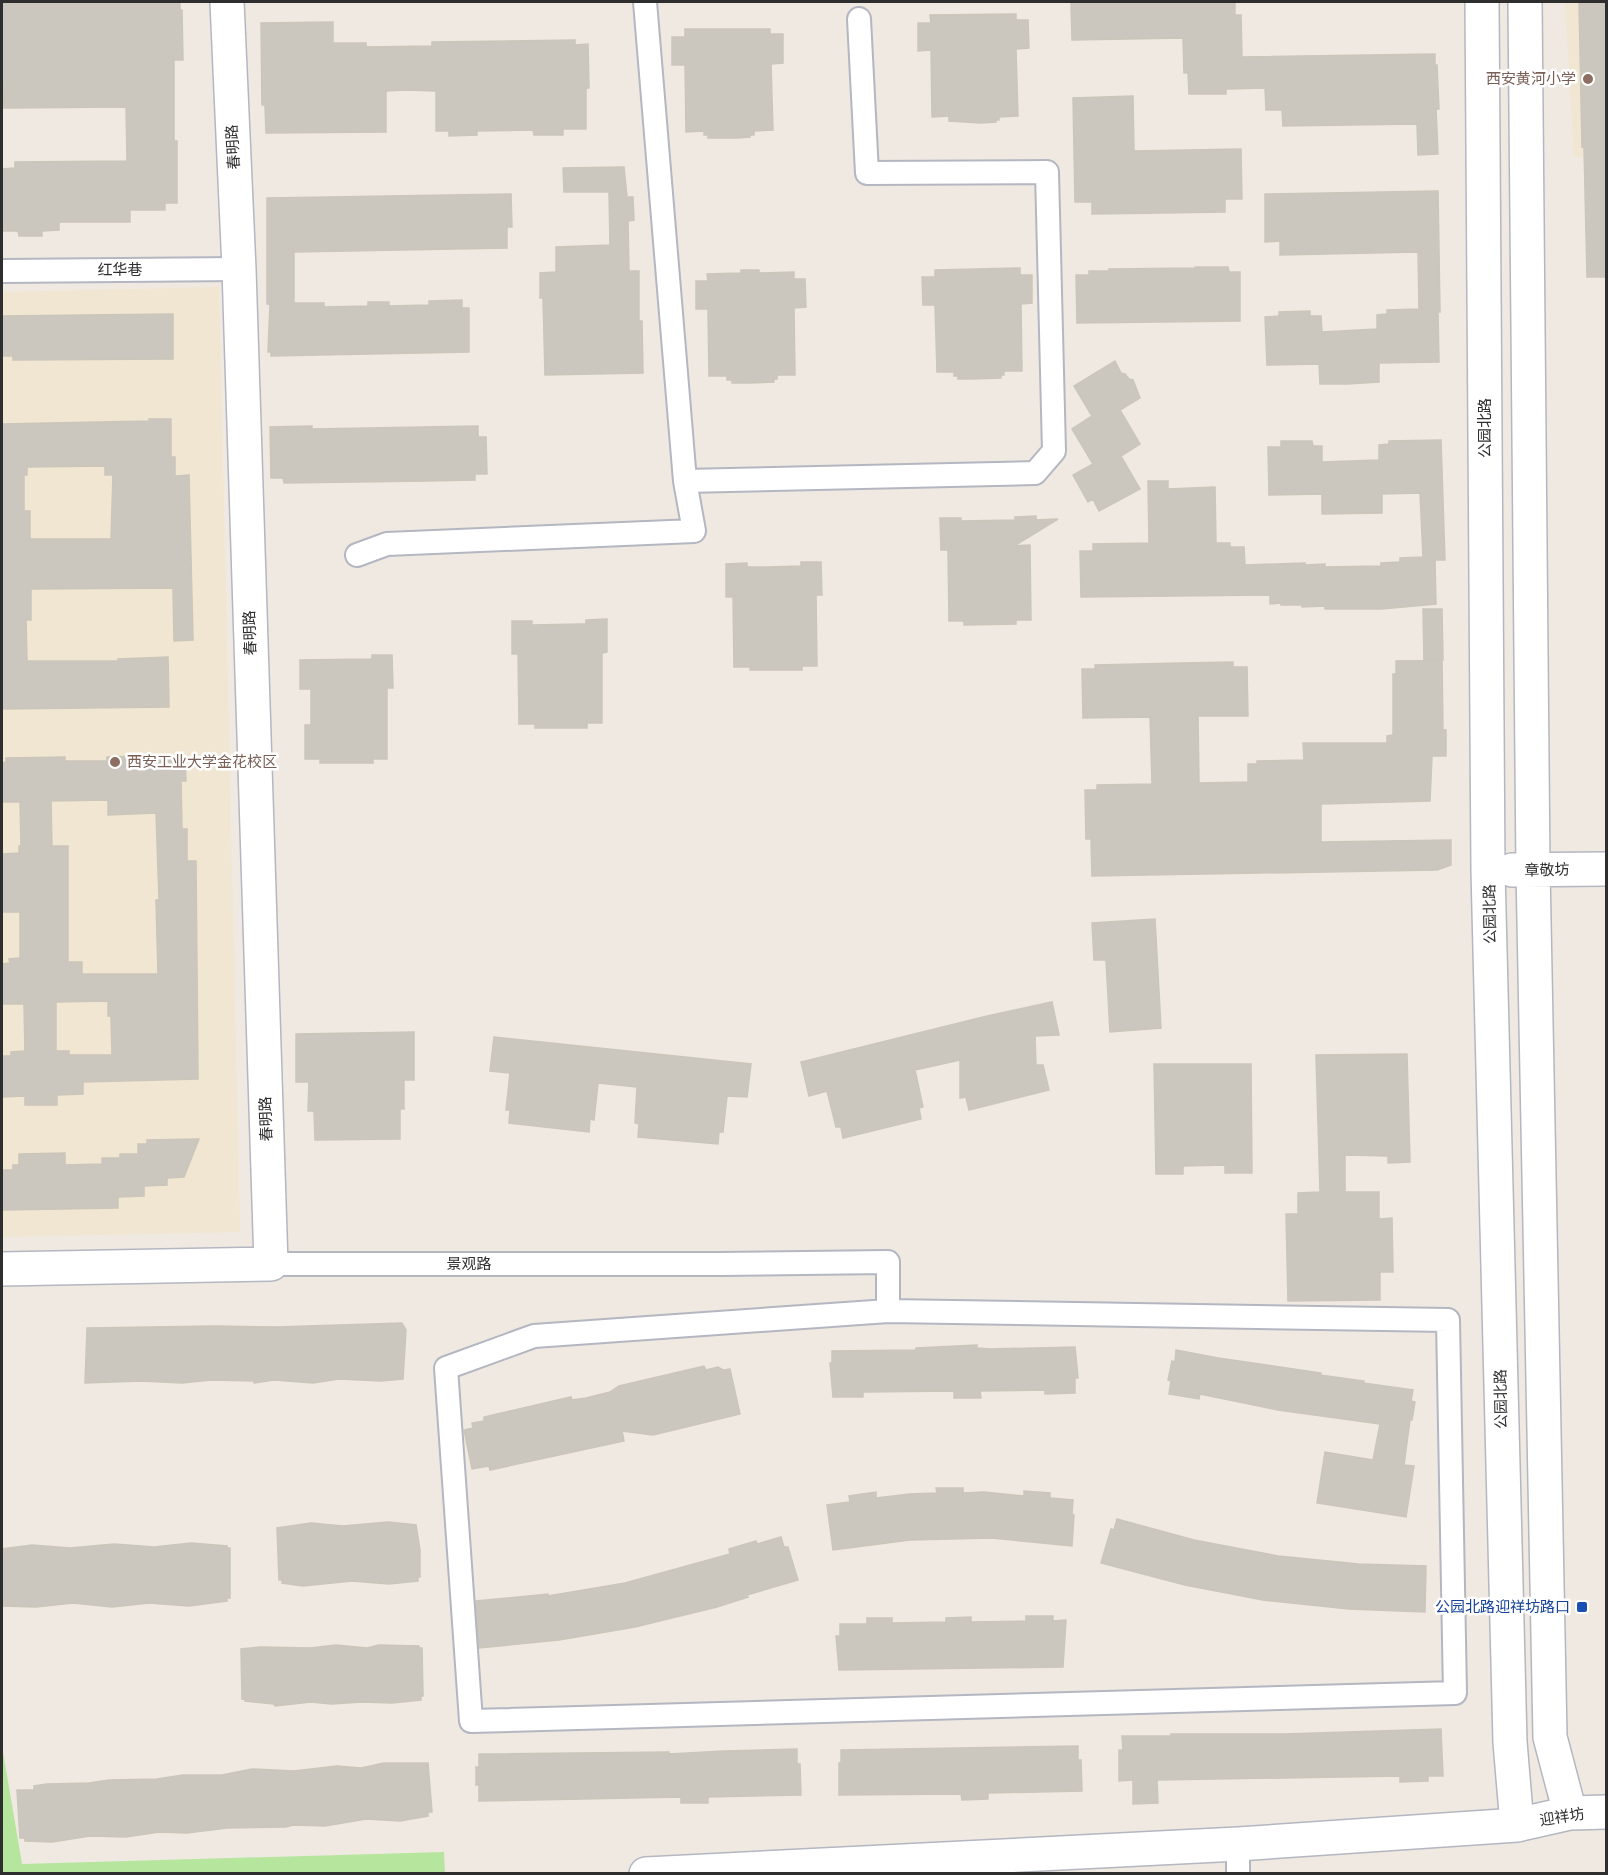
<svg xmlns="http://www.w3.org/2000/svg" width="1608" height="1875" font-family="'Fira Sans Condensed','Noto Sans SC',sans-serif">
  <rect width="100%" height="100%" fill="#efe9e1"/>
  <!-- education -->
  <path fill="#f0e6d1" d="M 1565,2 L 1606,2 L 1606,157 L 1574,157 Z
    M 219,287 L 240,1232 L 2,1237 L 2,292 Z"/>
  <!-- green -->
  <path fill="#b6e59e" d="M 2,1746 L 22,1864 L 444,1852 L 445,1873 L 2,1873 Z"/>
  <!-- building -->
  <path fill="#cbc7bf" stroke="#cbc5ba" stroke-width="1.5" fill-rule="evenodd" d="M 2,2 L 180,2 L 180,10 L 182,10 L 183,60 L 174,60 L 174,141 L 177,141 L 177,203 L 165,203 L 165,210 L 130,210 L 130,222 L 59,222 L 59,230 L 42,231 L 42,236 L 19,236 L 18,231 L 2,231 L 2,169 L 15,168 L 15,162 L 127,161 L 126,107 L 4,108 L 3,79 L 2,79 Z
    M 1071,2 L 1235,2 L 1235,15 L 1241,15 L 1242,57 L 1435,54 L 1435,65 L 1437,65 L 1439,109 L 1436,109 L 1438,154 L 1418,155 L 1417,124 L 1283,126 L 1282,110 L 1266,110 L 1265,88 L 1226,89 L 1226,94 L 1189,94 L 1188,73 L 1184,73 L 1183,38 L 1072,40 Z
    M 1579,2 L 1606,2 L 1606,277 L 1587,277 L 1584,147 L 1582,147 Z
    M 1016,14 L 1016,20 L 1028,20 L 1029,48 L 1016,49 L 1018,116 L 999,117 L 999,120 L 996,120 L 996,122 L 981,123 L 949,121 L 949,116 L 932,117 L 931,50 L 918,51 L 918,23 L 931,23 L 930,15 Z
    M 333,22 L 333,43 L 366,43 L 366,47 L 432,46 L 432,42 L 575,40 L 575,45 L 588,44 L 589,88 L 586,88 L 586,129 L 563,129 L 563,135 L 534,135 L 533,130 L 477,131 L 477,135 L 449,136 L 449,131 L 436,131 L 436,91 L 405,90 L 386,91 L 386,132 L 266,133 L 265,105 L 262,105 L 261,23 Z
    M 685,29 L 770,29 L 770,34 L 783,34 L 783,63 L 771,64 L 773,130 L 754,131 L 754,135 L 750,135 L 750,137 L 737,138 L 708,138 L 708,135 L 704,135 L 704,131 L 686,132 L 685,65 L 672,65 L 672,37 L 685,37 Z
    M 1133,96 L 1134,151 L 1241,149 L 1242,199 L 1225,199 L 1225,212 L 1162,213 L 1092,214 L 1092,202 L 1075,202 L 1073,98 Z
    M 624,167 L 627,197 L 633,197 L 634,220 L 628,221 L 629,271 L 639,271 L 639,321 L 642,321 L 643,373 L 545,375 L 543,298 L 540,298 L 540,273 L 556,272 L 556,247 L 610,245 L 609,192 L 564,192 L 563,168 Z
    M 1438,191 L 1440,312 L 1438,312 L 1439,362 L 1379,363 L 1379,382 L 1347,384 L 1320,384 L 1319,364 L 1267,365 L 1265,317 L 1279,316 L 1279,312 L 1310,311 L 1310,316 L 1321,316 L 1322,332 L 1377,329 L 1377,315 L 1387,314 L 1387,310 L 1419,309 L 1418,252 L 1280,255 L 1280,241 L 1265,242 L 1265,194 Z
    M 511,194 L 512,227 L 507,227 L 507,248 L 294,252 L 294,303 L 324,303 L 324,307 L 368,306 L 368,302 L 389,302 L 389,306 L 429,305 L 429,301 L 462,300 L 462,308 L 469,308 L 469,352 L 271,356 L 271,352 L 268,352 L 270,304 L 267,304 L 267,198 Z
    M 1195,267 L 1228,267 L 1229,272 L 1240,272 L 1240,321 L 1077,323 L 1076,275 L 1089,275 L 1089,271 L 1109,271 L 1109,269 L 1195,268 Z
    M 1020,268 L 1020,275 L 1032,275 L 1032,303 L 1021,304 L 1022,371 L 1004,371 L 1004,375 L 1001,375 L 1001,378 L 971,379 L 958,379 L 958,376 L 954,376 L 954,372 L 937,372 L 935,305 L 923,305 L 922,277 L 935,277 L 935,270 Z
    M 741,270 L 759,270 L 759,273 L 794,272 L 794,279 L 805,279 L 806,307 L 794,308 L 795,375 L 777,375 L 777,379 L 774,379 L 774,382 L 748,383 L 732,383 L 732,380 L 727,380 L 727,376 L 709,376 L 708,309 L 696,309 L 696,281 L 708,281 L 707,274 L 741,273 Z
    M 173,314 L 173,359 L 13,360 L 13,356 L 2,356 L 2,316 Z
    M 1115,361 L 1121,373 L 1125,374 L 1129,379 L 1133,380 L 1140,398 L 1120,410 L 1140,444 L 1121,456 L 1140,489 L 1099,511 L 1093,499 L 1088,502 L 1073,475 L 1093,464 L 1072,429 L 1092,416 L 1074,386 Z
    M 149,419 L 171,419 L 171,457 L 175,457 L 175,476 L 189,475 L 193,640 L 174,641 L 173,588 L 31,589 L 31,620 L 26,620 L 27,661 L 118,661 L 118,659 L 168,657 L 169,707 L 2,709 L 2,424 L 149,421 ZM 105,466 L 105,475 L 113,475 L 111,539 L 30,539 L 30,511 L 24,511 L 24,475 L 27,475 L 27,467 Z
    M 312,426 L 312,429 L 478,426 L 478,437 L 486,437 L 487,474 L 475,474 L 475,480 L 426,481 L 284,483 L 283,478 L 271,478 L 270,427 Z
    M 1441,440 L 1445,560 L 1435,560 L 1436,604 L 1381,609 L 1325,609 L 1325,606 L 1302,607 L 1302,605 L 1281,605 L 1281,603 L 1270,604 L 1270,595 L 1081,597 L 1080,551 L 1093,551 L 1093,544 L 1149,543 L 1148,481 L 1168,481 L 1168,489 L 1215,487 L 1216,543 L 1230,543 L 1230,547 L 1244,547 L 1245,565 L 1305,563 L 1305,565 L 1325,564 L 1325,567 L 1381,566 L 1381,563 L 1400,562 L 1400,558 L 1423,557 L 1420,493 L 1382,494 L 1382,513 L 1322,514 L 1322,494 L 1269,495 L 1268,447 L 1281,447 L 1281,441 L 1312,441 L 1313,446 L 1322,446 L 1322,462 L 1379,460 L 1379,445 L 1389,444 L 1389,441 Z
    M 1036,516 L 1036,520 L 1058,519 L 1014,546 L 1030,545 L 1031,620 L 1016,620 L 1016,624 L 964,625 L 964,621 L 949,621 L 948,550 L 941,550 L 940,518 L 961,518 L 961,521 L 1015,520 L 1015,517 Z
    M 801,562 L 821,562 L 822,595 L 816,595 L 817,666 L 802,666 L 802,670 L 750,670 L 750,667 L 734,667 L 733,597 L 726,597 L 726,564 L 747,563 L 747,567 L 769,567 L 801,566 Z
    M 1423,609 L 1442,609 L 1443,660 L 1424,660 Z
    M 607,619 L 607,652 L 602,653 L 602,723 L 587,723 L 587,728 L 535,728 L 535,724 L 519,724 L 518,654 L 512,654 L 512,621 L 532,621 L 532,625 L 581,624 L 586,624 L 586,620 Z
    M 372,655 L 392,655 L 393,688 L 387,688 L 387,759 L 373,759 L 373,763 L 320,763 L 320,759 L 305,759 L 305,725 L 311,725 L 311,689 L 300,689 L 300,660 L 372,659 Z
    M 1442,660 L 1443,730 L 1446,730 L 1446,756 L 1432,756 L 1430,801 L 1321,804 L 1321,842 L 1451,840 L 1451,865 L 1437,870 L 1092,876 L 1091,839 L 1086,839 L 1085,790 L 1097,790 L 1097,785 L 1152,784 L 1150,717 L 1083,718 L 1082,669 L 1095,669 L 1095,665 L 1182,663 L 1233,662 L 1233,667 L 1247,667 L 1248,716 L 1198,716 L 1199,783 L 1248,782 L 1248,764 L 1257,764 L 1257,761 L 1304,760 L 1303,743 L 1387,743 L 1387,736 L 1393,735 L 1393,674 L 1396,674 L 1396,661 Z
    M 142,756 L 143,760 L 185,759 L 186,781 L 181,781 L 182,829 L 187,829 L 187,861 L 196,861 L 198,1079 L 83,1082 L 83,1094 L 57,1095 L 57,1105 L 25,1105 L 25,1096 L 2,1097 L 2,1056 L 11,1056 L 11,1052 L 25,1051 L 24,1004 L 2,1004 L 2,964 L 10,963 L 9,959 L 20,958 L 20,912 L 2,912 L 2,854 L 19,853 L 19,846 L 21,846 L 20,802 L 2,802 L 2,763 L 6,762 L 6,758 L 65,757 L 65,761 L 107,761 L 107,757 ZM 108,800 L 108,815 L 156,813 L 159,900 L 156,900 L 158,974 L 82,974 L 82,962 L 68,962 L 68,846 L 52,846 L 51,801 ZM 108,1001 L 108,1016 L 111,1016 L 112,1055 L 69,1055 L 69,1051 L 56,1051 L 56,1002 Z
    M 1155,919 L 1161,1028 L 1110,1032 L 1106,960 L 1094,960 L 1092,923 Z
    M 1052,1002 L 1059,1035 L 1035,1036 L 1036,1065 L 1043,1065 L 1049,1090 L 969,1110 L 966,1097 L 960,1098 L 960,1060 L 915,1070 L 923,1107 L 919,1108 L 921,1119 L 843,1138 L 841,1127 L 836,1127 L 827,1091 L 809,1096 L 801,1062 L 983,1017 Z
    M 414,1032 L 414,1080 L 404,1080 L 404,1109 L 400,1109 L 400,1139 L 315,1140 L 314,1111 L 308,1111 L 309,1082 L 296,1082 L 296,1034 Z
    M 494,1037 L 751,1064 L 747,1097 L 727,1096 L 723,1132 L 719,1132 L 718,1144 L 638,1137 L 639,1124 L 635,1123 L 637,1087 L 598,1083 L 594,1120 L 590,1119 L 589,1132 L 509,1123 L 510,1110 L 506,1110 L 510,1073 L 490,1071 Z
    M 1407,1054 L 1410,1162 L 1388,1163 L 1388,1156 L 1345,1155 L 1345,1192 L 1379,1192 L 1379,1219 L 1392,1218 L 1393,1272 L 1380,1272 L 1380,1300 L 1288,1301 L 1286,1214 L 1298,1214 L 1298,1193 L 1320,1192 L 1316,1055 Z
    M 1154,1064 L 1251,1064 L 1252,1173 L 1225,1173 L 1225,1165 L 1183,1166 L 1183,1174 L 1156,1174 Z
    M 199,1139 L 184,1177 L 167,1178 L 167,1185 L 144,1186 L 144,1196 L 118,1197 L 118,1208 L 2,1210 L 2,1170 L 13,1170 L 13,1165 L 19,1165 L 19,1154 L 65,1153 L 65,1165 L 102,1164 L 102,1158 L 120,1158 L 120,1154 L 138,1154 L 138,1144 L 147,1144 L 147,1140 Z
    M 402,1323 L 406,1330 L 403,1379 L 381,1381 L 339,1379 L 313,1383 L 274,1380 L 254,1383 L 254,1381 L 211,1380 L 182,1383 L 141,1381 L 85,1383 L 87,1328 L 216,1326 L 276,1327 Z
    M 977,1345 L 977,1348 L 990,1349 L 1075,1347 L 1078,1378 L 1075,1378 L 1075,1393 L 1045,1394 L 1045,1390 L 980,1391 L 981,1398 L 954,1398 L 954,1391 L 863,1392 L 863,1397 L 833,1397 L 830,1363 L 832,1363 L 832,1351 L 916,1350 L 916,1348 Z
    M 1176,1350 L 1218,1358 L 1321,1373 L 1320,1375 L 1364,1381 L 1363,1383 L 1413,1390 L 1411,1401 L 1415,1402 L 1412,1420 L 1410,1420 L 1404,1465 L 1414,1466 L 1406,1517 L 1317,1503 L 1325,1452 L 1373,1460 L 1380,1424 L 1278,1410 L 1200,1394 L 1199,1399 L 1169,1394 L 1171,1381 L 1168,1380 L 1172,1361 L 1175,1362 Z
    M 704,1366 L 706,1370 L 718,1367 L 723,1370 L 730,1369 L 740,1414 L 653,1435 L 622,1431 L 624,1441 L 490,1470 L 489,1466 L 472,1469 L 464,1430 L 473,1428 L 472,1423 L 484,1421 L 484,1417 L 571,1397 L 572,1400 L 586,1398 L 610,1392 L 619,1386 Z
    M 936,1488 L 963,1488 L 963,1493 L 984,1492 L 1024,1496 L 1024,1491 L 1050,1493 L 1050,1498 L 1073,1500 L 1072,1514 L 1074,1515 L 1072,1546 L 992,1538 L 910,1540 L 833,1550 L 827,1505 L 850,1502 L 849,1496 L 876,1492 L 876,1498 L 910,1494 L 937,1493 Z
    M 1117,1519 L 1194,1540 L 1278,1556 L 1359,1564 L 1426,1566 L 1425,1612 L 1349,1609 L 1263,1600 L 1185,1585 L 1101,1563 L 1111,1529 L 1114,1530 Z
    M 388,1522 L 416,1525 L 420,1550 L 420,1577 L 418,1577 L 418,1581 L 389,1584 L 352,1581 L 303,1586 L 282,1583 L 282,1580 L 279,1580 L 277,1528 L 311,1523 L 343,1526 Z
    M 781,1537 L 784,1547 L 788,1547 L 798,1580 L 747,1595 L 748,1597 L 717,1607 L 635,1627 L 559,1640 L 479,1648 L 476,1601 L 548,1594 L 548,1596 L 625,1583 L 730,1554 L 729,1549 L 756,1541 L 757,1544 Z
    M 191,1543 L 227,1546 L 227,1548 L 230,1548 L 230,1598 L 227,1598 L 227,1601 L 189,1606 L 149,1603 L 112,1607 L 73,1603 L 36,1607 L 2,1606 L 2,1549 L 32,1545 L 70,1548 L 114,1544 L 154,1547 Z
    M 1026,1616 L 1053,1616 L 1053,1621 L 1066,1620 L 1063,1667 L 839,1670 L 836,1636 L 840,1636 L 840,1624 L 867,1624 L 867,1618 L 892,1618 L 892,1623 L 946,1622 L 946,1618 L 971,1617 L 971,1622 L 1026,1621 Z
    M 336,1645 L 367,1648 L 379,1645 L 419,1646 L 419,1648 L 422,1648 L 423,1696 L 421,1696 L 421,1700 L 392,1703 L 362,1702 L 331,1704 L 311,1702 L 275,1706 L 274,1704 L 245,1701 L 245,1698 L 242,1699 L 241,1649 L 260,1647 L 310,1648 Z
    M 1441,1729 L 1443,1776 L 1428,1776 L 1428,1781 L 1400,1782 L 1400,1776 L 1157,1780 L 1158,1803 L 1133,1804 L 1133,1780 L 1119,1781 L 1119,1750 L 1123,1750 L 1122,1736 L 1171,1736 L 1171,1734 L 1284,1734 Z
    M 1078,1746 L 1078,1760 L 1081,1760 L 1082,1791 L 988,1793 L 988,1799 L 962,1800 L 961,1794 L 839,1795 L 839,1763 L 841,1763 L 841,1750 Z
    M 797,1749 L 797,1764 L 800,1764 L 801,1795 L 708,1797 L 708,1803 L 681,1803 L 681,1797 L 479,1801 L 479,1785 L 476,1785 L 476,1767 L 479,1767 L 479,1754 L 669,1752 L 669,1754 L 724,1751 Z
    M 384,1763 L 428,1763 L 432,1812 L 428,1812 L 428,1816 L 400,1821 L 366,1819 L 325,1826 L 293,1825 L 286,1827 L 227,1828 L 187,1833 L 159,1832 L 126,1837 L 90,1836 L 52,1842 L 25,1841 L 25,1838 L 20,1838 L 17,1790 L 34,1790 L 34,1786 L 47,1784 L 89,1783 L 109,1780 L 157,1779 L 183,1775 L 222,1775 L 252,1769 L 294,1771 L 337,1766 L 361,1768 Z"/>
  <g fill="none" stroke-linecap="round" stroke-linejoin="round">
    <!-- street casing -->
    <g stroke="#b4b7c1" stroke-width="26">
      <path id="street" d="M 2,271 L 239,269
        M 685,481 L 1035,473 L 1054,451 L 1047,172 L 867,173 L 859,19
        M 357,555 L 387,544 L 694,531 L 685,481 L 645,2
        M 271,1264 L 721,1264 L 888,1262 L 888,1311
        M 888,1311 L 1448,1320 L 1455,1693 L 471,1721 L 446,1368 L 534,1336 Z
        M 1238,1874 L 1238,1844"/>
    </g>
    <!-- secondary casing -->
    <g stroke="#b4b7c1" stroke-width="36">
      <path id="secondary" d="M 1482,2 L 1488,871 L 1510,1742 L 1517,1825
        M 1525,2 L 1533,870 L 1550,1737 L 1570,1813
        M 1512,870 L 1606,869
        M 2,1269 L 271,1264 L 239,269 L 227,2
        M 646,1874 L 1238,1844 L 1517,1825 L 1570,1813 L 1606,1812"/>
    </g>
    <!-- street -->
    <use href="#street" stroke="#fff" stroke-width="22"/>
    <!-- secondary -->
    <use href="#secondary" stroke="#fff" stroke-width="33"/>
  </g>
  <!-- markers -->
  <g fill="#8d6e63" stroke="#fff" stroke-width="2">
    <circle cx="1588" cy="79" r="6"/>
    <circle cx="115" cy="762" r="6"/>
  </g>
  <rect fill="#1a4fb4" stroke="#fff" stroke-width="2" x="1576" y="1601" width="12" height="12" rx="3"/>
  <g text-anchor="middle" stroke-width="5" stroke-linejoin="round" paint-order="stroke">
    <!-- education labels -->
    <g font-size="15" fill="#785e54" stroke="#fff" text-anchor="end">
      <text x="1576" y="84">西安黄河小学</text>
      <text x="127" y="767" text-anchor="start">西安工业大学金花校区</text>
    </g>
    <!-- street labels -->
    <g font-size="15" fill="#2e2e2e" stroke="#fff">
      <text transform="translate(233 147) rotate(-93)" y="5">春明路</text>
      <text x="120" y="275">红华巷</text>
      <text transform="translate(1485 428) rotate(-90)" y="5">公园北路</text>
      <text transform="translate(250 633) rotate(-92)" y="5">春明路</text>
      <text transform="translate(1547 870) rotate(-1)" y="5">章敬坊</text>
      <text transform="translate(1490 914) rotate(-91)" y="5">公园北路</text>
      <text transform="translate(266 1119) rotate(-92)" y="5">春明路</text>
      <text x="469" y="1269">景观路</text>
      <text transform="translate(1501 1399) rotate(-91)" y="5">公园北路</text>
      <text transform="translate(1562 1817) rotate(-9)" y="5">迎祥坊</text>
    </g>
    <!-- transit labels -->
    <g font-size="15" fill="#164399" stroke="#fff" text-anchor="end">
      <text x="1570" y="1612">公园北路迎祥坊路口</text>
    </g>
  </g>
  <!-- border -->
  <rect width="1608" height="1875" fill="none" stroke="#2e2e2e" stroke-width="6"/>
</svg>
